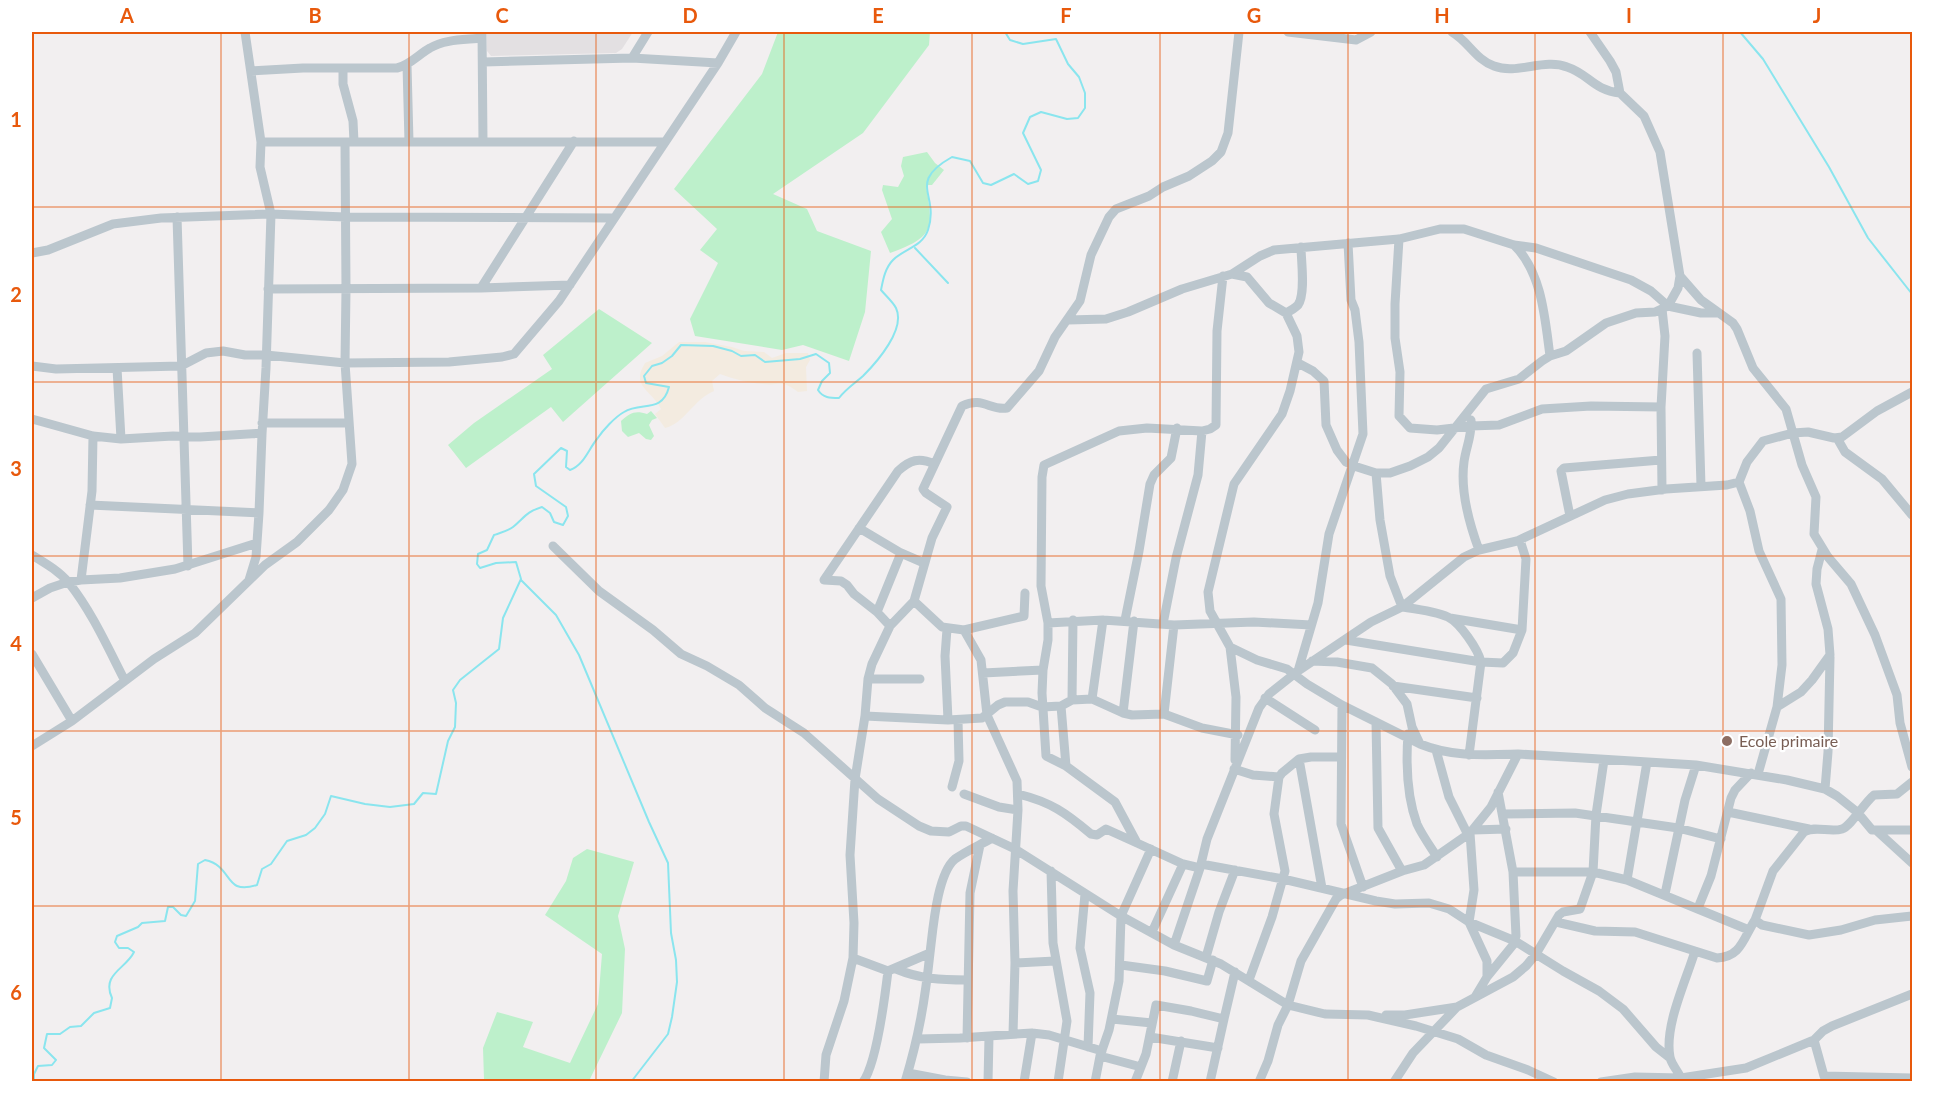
<svg xmlns="http://www.w3.org/2000/svg" width="1944" height="1113" font-family="Lato,sans-serif">
  <rect width="100%" height="100%" fill="#f2eff0"/>
  <!-- education -->
  <path fill="#e3e0e2" d="M 487,32 L 633,32 L 622,49 L 616,53 L 491,56 L 487,51 Z"/>
  <!-- green -->
  <path fill="#bdf0cb" d="M 778,32 L 930,32 L 929,45 L 863,133 L 773,194 L 807,209 L 817,231 L 871,251 L 865,312 L 849,361 L 803,345 L 782,350 L 695,336 L 690,319 L 718,263 L 700,250 L 717,229 L 674,189 L 762,74 Z
    M 927,152 L 935,163 L 944,170 L 932,185 L 926,185 C 933,229 935,237 890,253 L 881,232 L 892,219 L 882,190 L 883,185 L 898,187 L 904,176 L 901,166 L 903,157 Z
    M 599,309 L 652,343 L 563,422 L 551,407 L 466,468 L 448,445 L 474,423 L 552,369 L 543,355 Z
    M 651,411 L 657,418 L 652,420 L 649,425 L 654,436 L 651,440 L 646,439 L 639,433 L 628,437 L 622,431 L 621,421 C 630,413 635,410 647,414 Z
    M 587,849 L 634,862 L 618,916 L 625,949 L 622,1013 L 589,1081 L 493,1082 L 484,1079 L 483,1048 L 497,1012 L 533,1022 L 523,1047 L 570,1063 L 598,1004 L 602,954 L 545,915 L 566,881 L 573,858 Z"/>
  <!-- sand -->
  <path fill="#f3ebe0" d="M 679,342 L 705,342 L 732,347 L 744,351 L 764,352 L 772,358 L 786,353 L 808,353 L 810,360 L 806,367 L 807,391 L 798,392 C 780,379 782,386 763,384 C 749,383 733,379 720,374 L 712,381 L 714,391 C 694,399 684,424 665,428 L 655,414 L 661,409 C 652,390 630,387 645,363 L 662,356 Z"/>
  <g fill="none" stroke-linecap="round" stroke-linejoin="round">
    <!-- stream -->
    <path stroke="#8ae5ee" stroke-width="2" d="M 1740,32 L 1763,59 L 1829,167 L 1868,238 L 1912,294
      M 915,248 L 948,283
      M 521,580 L 556,615 L 579,655 L 649,822 L 668,863 L 671,933 L 676,960 L 677,982 L 672,1017 L 668,1034 L 631,1082
      M 34,1082 L 34,1074 L 38,1066 L 52,1065 L 56,1060 L 44,1048 L 47,1034 L 60,1034 L 70,1027 L 81,1026 L 94,1013 L 110,1008 L 112,998 C 101,974 126,969 134,952 L 128,948 L 119,948 L 115,942 L 117,936 L 138,927 L 142,923 L 165,921 L 168,907 L 173,907 L 181,915 L 186,916 L 195,901 L 198,864 L 205,860 C 234,866 223,896 257,885 L 262,869 L 271,864 L 287,841 L 306,835 L 315,828 L 325,814 L 331,796 L 365,804 L 390,807 L 414,804 L 423,793 L 436,794 L 448,741 L 455,727 L 456,703 L 453,690 L 460,680 L 499,649 L 503,618 L 521,579 L 516,562 L 496,563 L 480,568 L 477,564 L 478,554 L 487,550 L 494,535 C 500,533 508,531 513,527 C 525,517 526,512 542,507 L 550,513 L 554,522 L 563,525 L 568,516 L 566,507 L 536,486 L 534,474 L 561,448 L 567,451 L 566,467 L 570,470 C 584,465 588,450 597,439 C 603,430 615,417 624,412 C 641,401 662,414 669,387 L 646,383 L 644,376 L 652,366 L 662,363 L 672,356 L 681,345 L 713,346 L 732,351 L 741,356 L 755,355 L 765,362 L 800,359 L 816,354 L 829,363 L 830,373 L 822,381 L 818,390 C 823,398 830,398 839,398 C 846,389 854,384 863,376 C 877,362 906,329 896,308 C 893,302 886,296 881,290 C 883,280 885,268 893,260 C 905,248 922,247 928,230 C 940,194 906,183 952,157 L 970,161 L 983,183 L 991,185 L 1014,174 L 1028,184 L 1038,181 L 1041,170 L 1023,133 L 1030,117 L 1041,112 L 1067,119 L 1078,118 L 1085,108 L 1085,93 L 1079,77 L 1068,64 L 1056,39 L 1023,44 L 1010,40 L 1005,32"/>
    <!-- street -->
    <path stroke="#bbc6cd" stroke-width="9" d="M 245,32 L 261,142 L 260,167 L 271,214 L 266,368 L 262,434 L 259,513 L 256,557 L 249,580
      M 482,32 L 483,142
      M 1288,32 L 1356,40 L 1371,32
      M 1452,32 C 1468,41 1476,60 1494,66 C 1517,75 1544,58 1567,67 C 1589,74 1593,90 1620,93
      M 1590,32 L 1610,61 L 1616,72 L 1620,93 L 1644,116 L 1660,152 L 1680,276 L 1701,300 L 1733,323 L 1737,329 L 1753,368 L 1786,409 L 1802,465 L 1816,497 L 1814,534 L 1828,557 L 1851,584 L 1875,635 L 1897,695 L 1900,723 L 1912,767
      M 632,58 L 648,32
      M 484,62 L 632,58 L 718,63
      M 407,65 L 409,142
      M 343,69 L 343,84 L 353,121 L 354,142
      M 251,71 L 303,68 L 397,68 C 410,65 419,54 430,48 C 445,39 465,40 482,38
      M 261,142 L 664,142
      M 177,217 L 188,566
      M 1399,239 L 1395,304 L 1395,338 L 1400,372 L 1399,416 L 1410,428 L 1437,430 L 1471,426 L 1499,425 L 1542,409 L 1591,406 L 1661,407
      M 1515,246 C 1542,273 1545,319 1550,356
      M 32,253 L 48,250 L 113,224 L 161,218 L 271,214 L 345,217 L 613,218
      M 1232,274 L 1260,256 L 1274,250 L 1399,239 L 1440,229 L 1464,229 L 1514,245 L 1536,248 L 1631,280 L 1651,291 L 1668,306 L 1678,288 L 1680,276
      M 481,288 L 574,141
      M 268,289 L 481,288 L 570,285
      M 1662,309 L 1665,336 L 1661,407 L 1662,490
      M 1068,320 L 1106,319 L 1128,312 L 1182,289 L 1232,274 L 1247,277 L 1269,303 L 1286,313 C 1290,311 1295,308 1298,305 C 1306,294 1301,260 1301,247
      M 1697,353 L 1701,486
      M 1298,363 L 1313,371 L 1324,381 L 1326,425 L 1337,450 L 1346,462 L 1354,466 L 1376,473 L 1390,473 L 1410,466 L 1428,457 L 1439,448 L 1486,389 L 1519,379 L 1542,361 L 1550,356 L 1566,351 L 1606,323 L 1636,313 L 1655,312 L 1668,306 L 1701,313 L 1719,313
      M 32,366 L 56,369 L 181,366 L 206,353 L 223,351 L 245,355 L 266,355 L 345,363 L 449,362 L 502,357 L 514,354 L 559,301 L 718,63 L 736,32
      M 117,368 L 121,439
      M 32,419 L 93,436 L 121,439 L 173,436 L 200,437 L 262,433
      M 1471,420 C 1472,436 1466,447 1464,462 C 1460,491 1469,523 1479,550
      M 262,423 L 349,423
      M 1837,438 L 1845,452 L 1882,479 L 1912,515
      M 1376,473 L 1380,520 L 1390,576 L 1402,607 C 1416,609 1435,611 1448,617 C 1460,623 1478,649 1481,662 L 1469,755
      M 1739,482 L 1750,511 L 1759,551 L 1781,599 L 1782,665 L 1777,707 L 1758,774
      M 90,505 L 259,513
      M 1570,516 L 1561,471 L 1564,468 L 1661,460
      M 859,528 L 901,553 L 924,563
      M 553,546 L 599,591 L 653,630 L 681,654 L 707,666 L 739,685 L 765,708 L 804,733 L 878,799 L 919,826 L 931,831 L 949,832 L 961,826 L 966,826 L 1015,849 L 1121,916 L 1174,945 L 1221,964 L 1288,1005 L 1325,1014 L 1368,1015 L 1416,1026 L 1458,1039 L 1486,1055 L 1528,1070 L 1554,1082
      M 32,555 C 45,563 59,571 69,583 C 92,612 108,648 125,681
      M 81,580 L 92,491 L 93,436
      M 824,580 L 898,471 C 910,460 919,457 934,464
      M 824,580 L 841,581 L 847,585 L 854,594 L 877,612 L 890,626
      M 32,598 L 50,588 L 68,582 L 81,580 L 120,578 L 175,569 L 257,543
      M 914,601 L 942,627 L 964,630 L 981,660 L 987,715 L 1017,781 L 1018,810 L 1013,891 L 1015,963 L 1013,1034
      M 877,612 L 901,553
      M 1450,618 L 1522,630
      M 1125,620 L 1139,551 L 1150,484 L 1154,475 L 1171,458 L 1177,428
      M 1048,623 L 1103,620 L 1174,625 L 1254,622 L 1311,625
      M 1163,624 L 1176,558 L 1198,475 L 1202,431
      M 947,629 L 945,656 L 948,720
      M 964,630 L 1024,616 L 1025,593
      M 1346,640 L 1481,662 L 1503,663 L 1513,653 L 1522,630 L 1526,559 L 1520,540
      M 1230,647 L 1210,611 L 1208,592 L 1234,484 L 1282,414 L 1290,391 L 1299,352 L 1297,336 L 1286,313
      M 32,654 L 72,721
      M 1312,661 L 1337,662 L 1372,668 L 1392,684 L 1407,704 L 1412,727 L 1420,744 C 1452,757 1483,755 1518,754
      M 1298,671 L 1318,603 L 1329,534 L 1363,434 L 1359,342 L 1355,310 L 1351,300 L 1348,243
      M 983,673 L 1043,670
      M 868,679 L 920,679
      M 1393,686 L 1477,698
      M 1265,698 L 1315,730
      M 1092,699 L 1103,620
      M 1072,700 L 1092,699 L 1123,713 L 1132,715 L 1164,714 L 1202,728 L 1238,735
      M 1342,705 L 1341,824 L 1363,887
      M 1777,707 L 1801,692 L 1812,680 L 1830,655 L 1828,629 L 1816,584 L 1817,569 L 1822,550
      M 1123,713 L 1134,621
      M 1164,714 L 1174,625
      M 865,716 L 948,720 L 982,718 L 998,705 L 1005,702 L 1028,702 L 1042,707 L 1061,706
      M 1376,722 L 1378,828 L 1402,871
      M 1408,734 C 1406,762 1407,797 1417,824 C 1422,835 1430,846 1437,857
      M 32,746 L 72,721 L 154,659 L 195,633 L 265,565 L 297,542 L 329,510 L 343,490 L 352,464 L 345,363 L 346,289 L 345,142
      M 1436,750 L 1449,797 L 1468,835
      M 1235,760 L 1236,697 L 1230,647 L 1257,660 L 1287,669 L 1307,684 L 1342,705 L 1420,744
      M 1066,766 L 1061,706 L 1072,700 L 1073,620
      M 1234,769 L 1253,775 L 1279,777
      M 952,787 L 959,761 L 958,720
      M 1825,789 L 1828,752 L 1830,657
      M 964,794 L 999,807 L 1018,810
      M 1018,794 C 1051,802 1066,813 1091,834 L 1097,835 L 1106,829 L 1137,843
      M 1728,812 L 1809,829
      M 1503,814 L 1575,813 L 1678,828 L 1721,839
      M 1473,830 L 1506,829
      M 1877,831 L 1912,863
      M 1470,833 L 1474,890 L 1469,922 L 1487,961 L 1487,976
      M 1201,864 L 1283,879 L 1376,901 L 1395,904 L 1429,903 L 1449,909 L 1469,922 L 1515,941 L 1563,971 L 1599,991 L 1623,1009 L 1656,1047 L 1670,1058
      M 1200,868 L 1183,864 L 1137,843 L 1115,802 L 1066,766 L 1046,756 L 1042,693 L 1043,670 L 1048,640 L 1048,623 L 1041,586 L 1042,477 L 1044,465 L 1119,431 L 1147,428 L 1202,431 L 1210,429 L 1216,425 L 1217,331 L 1223,276
      M 1051,871 L 1053,943 L 1067,1021 L 1058,1082
      M 1513,872 L 1593,872 L 1627,880 L 1647,762
      M 1627,880 L 1749,930
      M 1322,888 L 1299,759 L 1311,757 L 1341,757
      M 1085,894 L 1080,948 L 1090,993 L 1088,1047
      M 1665,894 L 1685,800 L 1696,765
      M 1698,908 L 1711,876 L 1731,798 L 1735,790 L 1751,773
      M 1755,920 L 1773,871 L 1804,832 C 1815,825 1830,833 1842,829 C 1851,826 1864,803 1874,795 L 1897,794 L 1912,782
      M 1556,922 L 1595,931 L 1635,932 L 1717,958 C 1741,957 1743,939 1755,920 L 1762,925 L 1809,935 L 1841,930 L 1875,920 L 1912,916
      M 1152,932 L 1183,864
      M 1174,945 L 1200,868 L 1207,839 L 1259,708 L 1269,694 L 1298,671 L 1371,622 L 1402,607 L 1464,557 L 1479,550 L 1517,541 L 1605,500 L 1628,494 L 1666,489 L 1727,485 L 1739,482 L 1747,462 L 1763,441 L 1793,433 L 1808,432 L 1834,438 L 1842,437 L 1877,411 L 1912,392
      M 1206,957 L 1219,912 L 1235,870
      M 853,958 L 888,971 L 930,953 C 933,929 937,874 955,859 C 966,851 980,845 992,838
      M 1015,963 L 1055,961
      M 1121,965 L 1165,971 L 1207,981 L 1213,960
      M 896,969 C 920,979 941,980 967,980
      M 1249,980 L 1272,917 L 1285,871 L 1274,814 L 1279,777 L 1282,773 L 1299,759
      M 1475,997 L 1487,977 L 1513,945 L 1516,936 L 1513,872 L 1498,792
      M 1386,1015 L 1405,1015 L 1457,1007 L 1513,977 L 1526,966 L 1536,954 L 1559,915 L 1563,912 L 1580,909 L 1593,872 L 1596,815 L 1604,760
      M 1112,1019 L 1152,1023
      M 1150,1037 L 1218,1048
      M 967,1038 L 970,893 L 980,845
      M 918,1039 L 960,1038 L 1032,1033 L 1049,1035 L 1102,1051
      M 1814,1040 L 1824,1076 L 1912,1078
      M 1100,1056 L 1141,1067
      M 908,1073 L 945,1080 L 967,1082
      M 1681,1078 C 1678,1071 1671,1064 1670,1057 C 1664,1026 1686,981 1695,951
      M 824,1082 L 826,1055 L 844,1001 L 853,958 L 854,923 L 850,855 L 855,779 L 865,716 L 868,679 L 872,664 L 890,626 L 914,601 L 932,538 L 947,507 L 926,493 L 923,489 L 962,406 C 983,396 990,411 1007,408 L 1039,371 L 1055,337 L 1080,301 L 1091,255 L 1109,217 L 1116,209 L 1149,196 L 1163,187 L 1189,176 L 1212,161 L 1221,152 L 1228,133 L 1239,32
      M 863,1082 C 877,1063 885,996 888,971
      M 905,1082 C 919,1036 925,1000 930,953
      M 988,1082 L 989,1037
      M 1024,1082 L 1032,1033
      M 1095,1082 L 1100,1056 L 1109,1030 L 1119,981 L 1121,916 L 1151,849
      M 1135,1082 L 1146,1054 L 1156,1005 L 1191,1011 L 1224,1019 L 1235,972
      M 1172,1082 L 1181,1041
      M 1210,1082 L 1224,1019
      M 1259,1082 L 1268,1061 L 1278,1025 L 1288,1005 L 1301,961 L 1336,899 L 1341,895 L 1402,871 L 1424,865 L 1470,833 L 1491,807 L 1518,754 L 1696,765 L 1787,780 L 1825,789 L 1837,796 L 1857,812 L 1872,830 L 1912,830
      M 1394,1082 L 1413,1053 L 1457,1007
      M 1601,1082 L 1635,1077 L 1681,1078 L 1746,1068 L 1814,1040 L 1823,1031 L 1832,1026 L 1912,994"/>
  </g>
  <!-- grid -->
  <path fill="none" stroke="#e8590c" stroke-width="1.5" stroke-opacity="0.55" d="M 221,32 L 221,1082M 409,32 L 409,1082M 596,32 L 596,1082M 784,32 L 784,1082M 972,32 L 972,1082M 1160,32 L 1160,1082M 1348,32 L 1348,1082M 1535,32 L 1535,1082M 1723,32 L 1723,1082M 32,207 L 1912,207M 32,382 L 1912,382M 32,556 L 1912,556M 32,731 L 1912,731M 32,906 L 1912,906"/>
  <!-- markers -->
  <circle fill="#8d6e63" stroke="#fff" stroke-width="2" cx="1727" cy="741" r="6"/>
  <g text-anchor="middle" stroke-width="4.5" stroke-linejoin="round" paint-order="stroke">
    <!-- education labels -->
    <g font-size="16" fill="#785e54" stroke="#fff" text-anchor="start">
      <text x="1739" y="747">Ecole primaire</text>
    </g>
  </g>
  <!-- border -->
  <rect width="1944" height="1113" fill="none" stroke="#ffffff" stroke-width="66"/>
  <rect x="33" y="33" width="1878" height="1047" fill="none" stroke="#e8590c" stroke-width="2"/>
  <g font-size="20" text-anchor="middle" font-weight="bold" fill="#e8590c">
    <text x="127" y="23">A</text>
    <text x="315" y="23">B</text>
    <text x="502" y="23">C</text>
    <text x="690" y="23">D</text>
    <text x="878" y="23">E</text>
    <text x="1066" y="23">F</text>
    <text x="1254" y="23">G</text>
    <text x="1442" y="23">H</text>
    <text x="1629" y="23">I</text>
    <text x="1817" y="23">J</text>
    <text x="16" y="127">1</text>
    <text x="16" y="302">2</text>
    <text x="16" y="476">3</text>
    <text x="16" y="651">4</text>
    <text x="16" y="825">5</text>
    <text x="16" y="1000">6</text>
  </g>
</svg>
